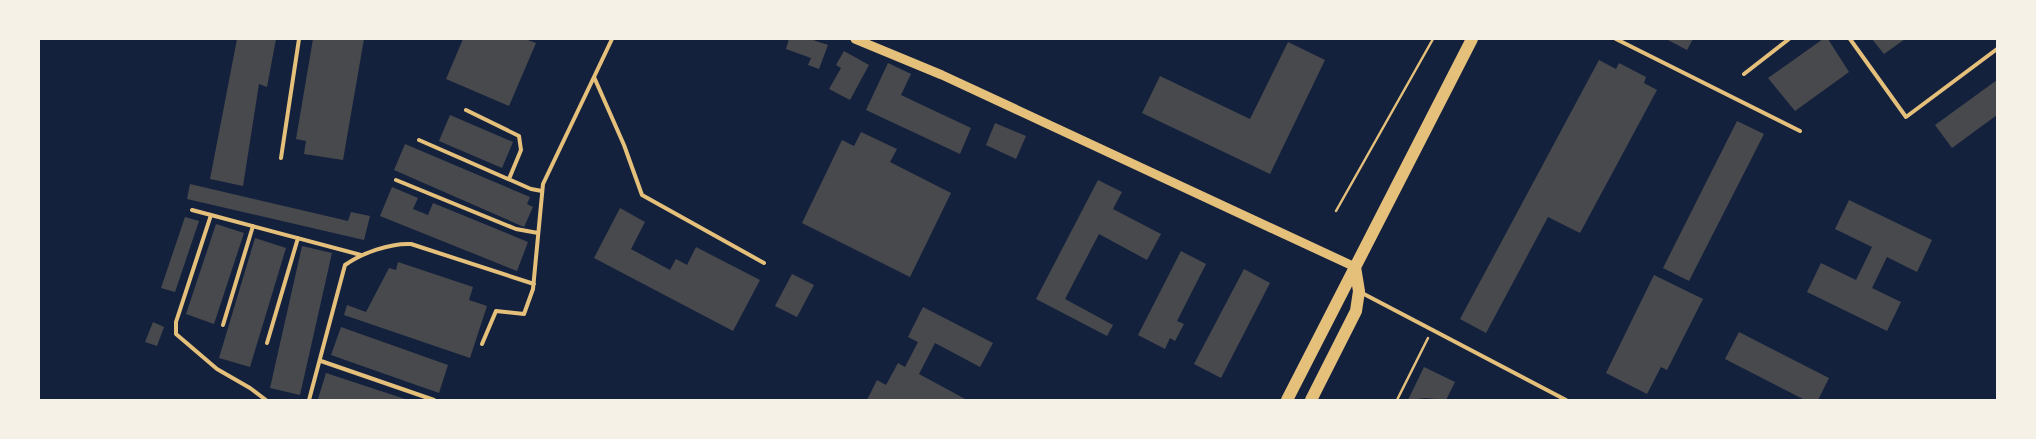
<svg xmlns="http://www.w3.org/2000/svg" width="2036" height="439" font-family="'IBM Plex Sans',sans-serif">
  <rect width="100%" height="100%" fill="#14213d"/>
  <!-- building -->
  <path fill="#48494c" d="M 237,39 L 276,39 L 267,87 L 259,84 L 243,186 L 210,179 Z
    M 313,39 L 364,39 L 343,160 L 304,154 L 306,141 L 296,139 Z
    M 463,39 L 525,39 L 536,43 L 509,106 L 446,79 Z
    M 789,39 L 810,39 L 828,45 L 819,69 L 808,65 L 811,58 L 786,49 Z
    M 1666,39 L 1693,39 L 1687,50 Z
    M 1823,39 L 1828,39 L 1849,72 L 1795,111 L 1768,78 Z
    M 1872,39 L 1905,39 L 1884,54 Z
    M 1288,42 L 1325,60 L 1270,174 L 1142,113 L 1160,76 L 1250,119 Z
    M 844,51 L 869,65 L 850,100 L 829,89 L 841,68 L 836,65 Z
    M 1599,60 L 1616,69 L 1619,63 L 1646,77 L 1644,83 L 1657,90 L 1580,233 L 1548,217 L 1486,333 L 1460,319 Z
    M 888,63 L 911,74 L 901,95 L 971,128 L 960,154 L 866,110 Z
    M 1997,80 L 1997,115 L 1952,148 L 1935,125 Z
    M 450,115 L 513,142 L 502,168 L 439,141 Z
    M 1737,121 L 1764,134 L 1689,281 L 1663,268 Z
    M 995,123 L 1026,136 L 1016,159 L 986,145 Z
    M 861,132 L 897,149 L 890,162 L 951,193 L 910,277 L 802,223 L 842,140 L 854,146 Z
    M 405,144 L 530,197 L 527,204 L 533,207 L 524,227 L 394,170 Z
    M 1098,180 L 1122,192 L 1113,209 L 1161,234 L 1147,260 L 1099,234 L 1065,299 L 1113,325 L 1107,336 L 1036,299 Z
    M 190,184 L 348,221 L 351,212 L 370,216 L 364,240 L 187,199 Z
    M 392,187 L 418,198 L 413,209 L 428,215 L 433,203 L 528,242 L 517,271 L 380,216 Z
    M 1849,200 L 1932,240 L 1917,272 L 1887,257 L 1872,288 L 1901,302 L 1887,331 L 1807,292 L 1821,263 L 1856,280 L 1872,247 L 1835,229 Z
    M 620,208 L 645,222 L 631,249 L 670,270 L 676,259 L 687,265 L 696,247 L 760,280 L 733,331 L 594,258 Z
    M 185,217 L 199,221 L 175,292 L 161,288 Z
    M 216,224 L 244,233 L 214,324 L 186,314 Z
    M 255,238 L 286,248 L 250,367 L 219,358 Z
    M 302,246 L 332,253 L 300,395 L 270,388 Z
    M 1181,251 L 1206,264 L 1177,321 L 1184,324 L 1175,341 L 1170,338 L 1165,349 L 1138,335 Z
    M 398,262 L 473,287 L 469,300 L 487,306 L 470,358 L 344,315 L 347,305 L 366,312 L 389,268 L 396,270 Z
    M 1244,269 L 1270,283 L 1221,378 L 1194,364 Z
    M 792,274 L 814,285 L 797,317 L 775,306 Z
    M 1654,275 L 1703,299 L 1667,370 L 1661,367 L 1647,394 L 1606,373 Z
    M 923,307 L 993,343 L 980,367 L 935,343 L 919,374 L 967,400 L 867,400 L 877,380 L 886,385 L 898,363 L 905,367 L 918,342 L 908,337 Z
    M 153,322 L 164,327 L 157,346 L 145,342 Z
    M 341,327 L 448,365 L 439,393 L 331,355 Z
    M 1739,332 L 1829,378 L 1818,400 L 1805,400 L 1725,359 Z
    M 1424,367 L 1455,382 L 1446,400 L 1426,398 L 1408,400 Z
    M 326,373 L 408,400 L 318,399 Z"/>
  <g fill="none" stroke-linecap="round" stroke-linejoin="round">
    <!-- path -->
    <path stroke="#e5c07b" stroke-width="2.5" d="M 1336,211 L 1433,39
      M 1397,400 L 1428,338"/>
    <!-- service -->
    <path stroke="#e5c07b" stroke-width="4" d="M 612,39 L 594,77 L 624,145 L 642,195 L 764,263
      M 1616,39 L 1800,131
      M 1850,39 L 1906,117 L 1997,49
      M 1744,74 L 1789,39
      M 466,110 L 519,136 L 521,150 L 509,179
      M 419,140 L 531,189 L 542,191
      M 281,158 L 299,39
      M 396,180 L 516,229 L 538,233
      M 192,210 L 211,215
      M 1362,293 L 1566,400
      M 223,325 L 253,226
      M 267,343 L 298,238
      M 482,344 L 496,311 L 524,314 L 533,289 L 543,184 L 594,77
      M 321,361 L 434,400
      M 266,400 L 250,388 L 217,369 L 176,334 L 176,322 L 211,215 L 361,255
      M 309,400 L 345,265 C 362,253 390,243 411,244 L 534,284"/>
    <!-- tertiary -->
    <path stroke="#e5c07b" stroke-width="9" d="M 855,39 L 942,75 L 1355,267"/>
    <!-- primary -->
    <path stroke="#e5c07b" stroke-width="12" d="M 1287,400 L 1472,39
      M 1311,400 L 1356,311 L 1359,291 L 1355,267"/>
  </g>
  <!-- border -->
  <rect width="2036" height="439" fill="none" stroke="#f6f1e7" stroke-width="80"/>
</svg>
